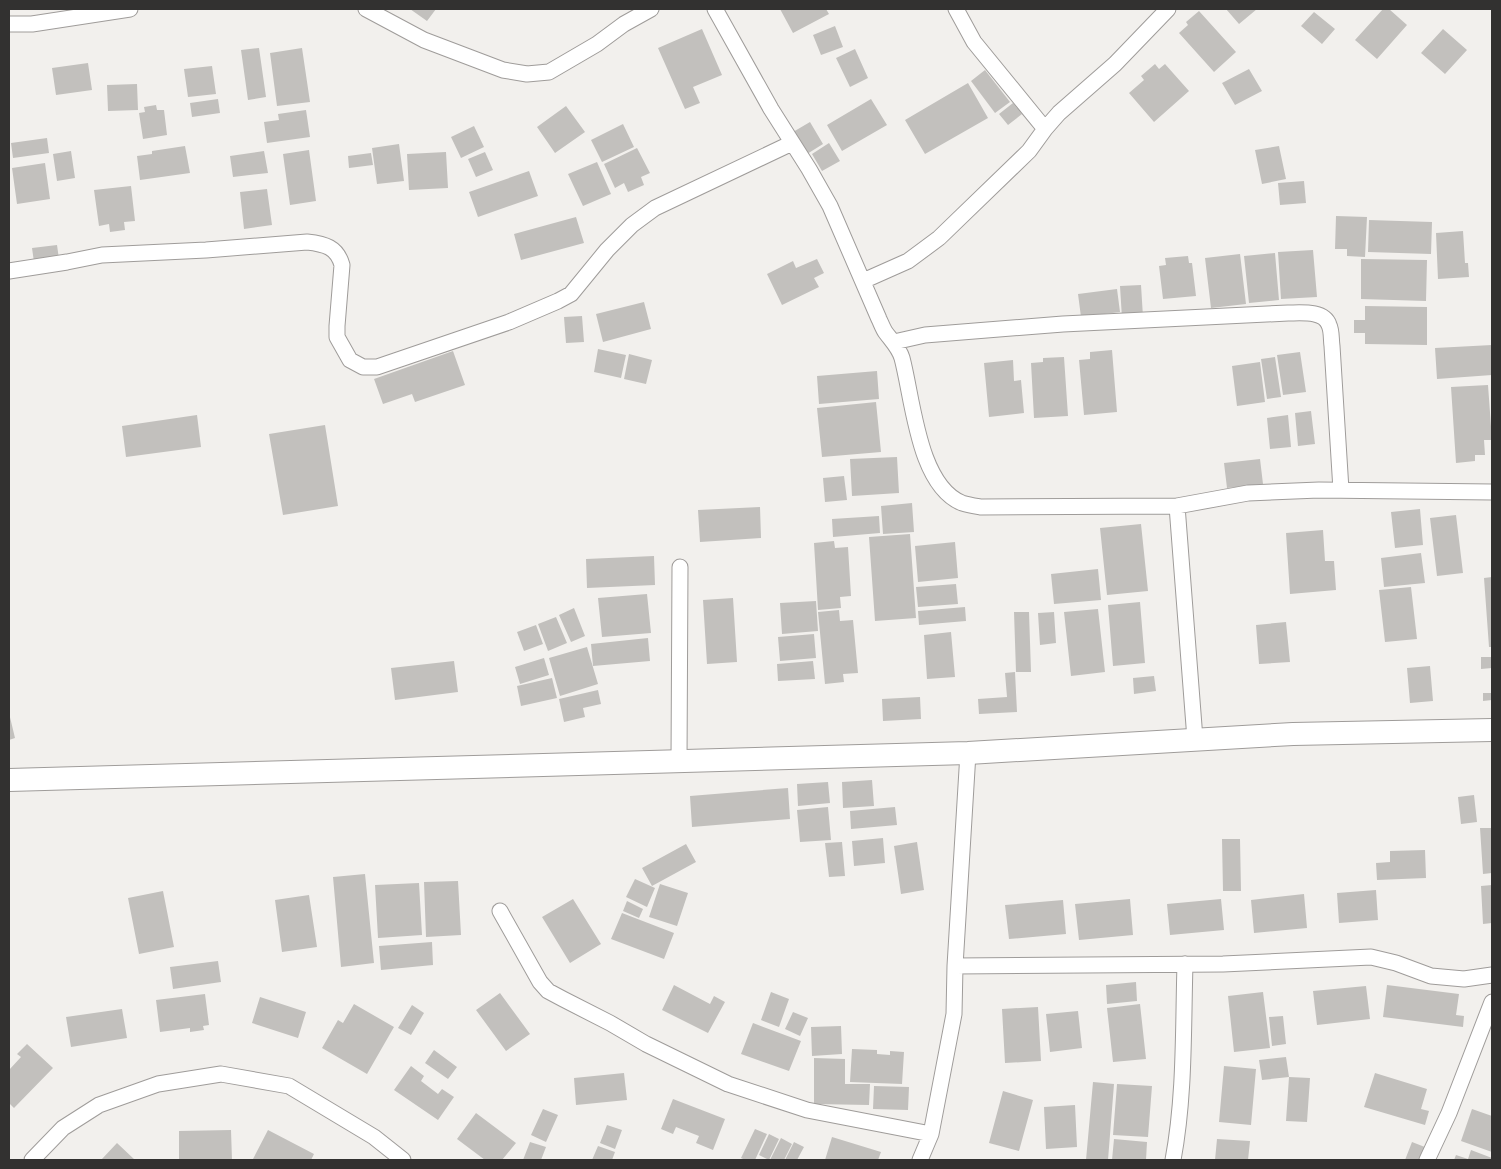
<svg xmlns="http://www.w3.org/2000/svg" width="1501" height="1169" font-family="Karla,sans-serif">
  <rect width="100%" height="100%" fill="#f2f0ed"/>
  <!-- building -->
  <path fill="#c2c0bd" d="M 410,9 L 436,9 L 427,21 Z
    M 780,9 L 826,9 L 829,14 L 793,33 Z
    M 1226,9 L 1257,9 L 1239,24 Z
    M 1383,9 L 1389,9 L 1407,25 L 1377,59 L 1355,40 Z
    M 1199,11 L 1236,52 L 1214,72 L 1179,33 L 1188,25 L 1186,22 Z
    M 1314,12 L 1335,29 L 1322,44 L 1301,26 Z
    M 835,26 L 843,47 L 821,55 L 813,35 Z
    M 702,29 L 722,75 L 693,87 L 700,103 L 685,109 L 658,48 Z
    M 1443,29 L 1467,50 L 1445,74 L 1421,53 Z
    M 259,48 L 266,97 L 248,100 L 241,50 Z
    M 302,48 L 310,102 L 277,106 L 270,53 Z
    M 855,49 L 868,78 L 850,87 L 836,58 Z
    M 88,63 L 92,90 L 56,95 L 52,68 Z
    M 1155,64 L 1159,69 L 1165,64 L 1189,91 L 1154,122 L 1129,93 L 1144,80 L 1141,76 Z
    M 212,66 L 216,94 L 188,97 L 184,69 Z
    M 1249,69 L 1262,91 L 1235,105 L 1222,83 Z
    M 985,70 L 1010,102 L 995,113 L 971,81 Z
    M 968,83 L 988,118 L 925,154 L 905,120 Z
    M 137,84 L 138,110 L 108,111 L 107,85 Z
    M 218,99 L 220,113 L 192,117 L 190,103 Z
    M 871,99 L 887,125 L 842,151 L 827,125 Z
    M 1013,103 L 1022,114 L 1008,125 L 999,114 Z
    M 156,105 L 157,110 L 164,110 L 167,135 L 143,139 L 139,113 L 145,112 L 144,107 Z
    M 566,106 L 585,132 L 555,153 L 537,127 Z
    M 306,110 L 310,137 L 267,143 L 264,122 L 279,120 L 278,114 Z
    M 810,122 L 823,144 L 807,154 L 793,132 Z
    M 623,124 L 634,147 L 602,162 L 591,140 Z
    M 474,126 L 484,147 L 461,158 L 451,137 Z
    M 47,138 L 49,153 L 13,158 L 11,143 Z
    M 829,143 L 840,161 L 822,171 L 812,154 Z
    M 399,144 L 404,181 L 377,184 L 372,148 Z
    M 185,146 L 190,173 L 140,180 L 137,156 L 152,154 L 152,151 Z
    M 1279,146 L 1286,179 L 1262,184 L 1255,150 Z
    M 637,148 L 650,173 L 641,177 L 644,185 L 628,192 L 624,183 L 615,188 L 604,164 Z
    M 309,150 L 316,201 L 290,205 L 283,154 Z
    M 71,151 L 75,178 L 57,181 L 53,154 Z
    M 264,151 L 268,173 L 233,177 L 230,156 Z
    M 446,152 L 448,188 L 409,190 L 407,154 Z
    M 485,152 L 493,170 L 476,177 L 468,159 Z
    M 371,153 L 373,165 L 349,168 L 348,156 Z
    M 597,162 L 611,194 L 583,206 L 568,174 Z
    M 45,163 L 50,199 L 17,204 L 12,168 Z
    M 529,171 L 538,196 L 478,217 L 469,192 Z
    M 1304,181 L 1306,203 L 1280,205 L 1278,183 Z
    M 131,186 L 135,221 L 124,222 L 125,230 L 110,232 L 109,224 L 99,226 L 94,190 Z
    M 267,189 L 272,225 L 244,229 L 240,192 Z
    M 1336,216 L 1367,217 L 1365,257 L 1347,256 L 1347,249 L 1335,249 Z
    M 576,217 L 584,243 L 521,260 L 514,234 Z
    M 1369,220 L 1432,222 L 1431,254 L 1368,252 Z
    M 1463,231 L 1465,263 L 1468,263 L 1469,277 L 1438,279 L 1436,233 Z
    M 57,245 L 59,259 L 34,262 L 32,248 Z
    M 1313,250 L 1317,297 L 1281,299 L 1278,252 Z
    M 1275,253 L 1279,300 L 1249,303 L 1244,256 Z
    M 1240,254 L 1246,304 L 1211,308 L 1205,258 Z
    M 1188,256 L 1189,263 L 1192,263 L 1196,296 L 1163,299 L 1159,266 L 1166,265 L 1165,258 Z
    M 817,259 L 824,273 L 814,278 L 819,287 L 782,305 L 767,274 L 793,261 L 796,268 Z
    M 1361,259 L 1427,260 L 1426,301 L 1361,299 Z
    M 1141,285 L 1143,317 L 1122,318 L 1120,286 Z
    M 1117,289 L 1120,312 L 1081,317 L 1078,294 Z
    M 644,302 L 651,329 L 603,342 L 596,314 Z
    M 1365,306 L 1427,307 L 1427,345 L 1365,344 L 1365,333 L 1354,333 L 1354,320 L 1365,320 Z
    M 582,316 L 584,342 L 566,343 L 564,317 Z
    M 1492,345 L 1492,375 L 1437,379 L 1435,348 Z
    M 598,349 L 626,355 L 621,378 L 594,372 Z
    M 1112,350 L 1117,412 L 1084,415 L 1079,360 L 1090,359 L 1090,352 Z
    M 453,351 L 465,385 L 415,402 L 412,394 L 383,404 L 374,379 Z
    M 1300,352 L 1306,392 L 1283,395 L 1277,355 Z
    M 629,354 L 652,360 L 646,384 L 624,379 Z
    M 1064,357 L 1068,416 L 1034,418 L 1031,363 L 1043,362 L 1043,358 Z
    M 1275,357 L 1281,397 L 1267,399 L 1261,359 Z
    M 1013,360 L 1014,381 L 1021,380 L 1024,413 L 989,417 L 984,363 Z
    M 1260,362 L 1265,402 L 1237,406 L 1232,366 Z
    M 877,371 L 879,399 L 819,404 L 817,376 Z
    M 1488,385 L 1492,440 L 1484,440 L 1485,455 L 1475,455 L 1475,461 L 1456,463 L 1451,387 Z
    M 876,402 L 881,452 L 822,457 L 817,408 Z
    M 1311,411 L 1315,444 L 1298,446 L 1295,413 Z
    M 197,415 L 201,447 L 126,457 L 122,426 Z
    M 1288,415 L 1291,447 L 1270,449 L 1267,418 Z
    M 325,425 L 338,506 L 283,515 L 269,434 Z
    M 897,457 L 899,493 L 852,496 L 850,459 Z
    M 1260,459 L 1263,484 L 1227,488 L 1224,463 Z
    M 844,476 L 847,500 L 825,502 L 823,478 Z
    M 912,503 L 914,532 L 883,534 L 881,506 Z
    M 760,507 L 761,538 L 700,542 L 698,510 Z
    M 1420,509 L 1423,545 L 1395,548 L 1391,512 Z
    M 1456,515 L 1463,573 L 1437,576 L 1430,518 Z
    M 879,516 L 880,533 L 833,537 L 832,519 Z
    M 1141,524 L 1148,591 L 1107,595 L 1100,528 Z
    M 1323,530 L 1325,561 L 1334,561 L 1336,590 L 1290,594 L 1286,533 Z
    M 910,534 L 916,618 L 875,621 L 869,537 Z
    M 834,541 L 835,548 L 848,547 L 851,596 L 840,597 L 841,608 L 818,610 L 814,543 Z
    M 955,542 L 958,578 L 918,582 L 915,546 Z
    M 1421,553 L 1425,583 L 1384,587 L 1381,558 Z
    M 654,556 L 655,585 L 587,588 L 586,559 Z
    M 1098,569 L 1101,600 L 1054,604 L 1051,574 Z
    M 1492,577 L 1492,647 L 1489,647 L 1484,578 Z
    M 956,584 L 958,604 L 918,607 L 916,587 Z
    M 1411,587 L 1417,639 L 1385,642 L 1379,590 Z
    M 647,594 L 651,633 L 602,637 L 598,598 Z
    M 733,598 L 737,662 L 707,664 L 703,600 Z
    M 816,601 L 818,631 L 782,634 L 780,603 Z
    M 1140,602 L 1145,663 L 1113,666 L 1108,605 Z
    M 965,607 L 966,621 L 919,625 L 918,611 Z
    M 574,608 L 585,636 L 571,642 L 559,615 Z
    M 1098,609 L 1105,672 L 1071,676 L 1064,612 Z
    M 839,610 L 840,621 L 853,620 L 858,673 L 843,674 L 844,682 L 825,684 L 818,612 Z
    M 1014,612 L 1029,612 L 1031,672 L 1016,672 Z
    M 1054,612 L 1056,643 L 1040,645 L 1038,613 Z
    M 556,617 L 567,643 L 548,651 L 538,624 Z
    M 1286,622 L 1290,662 L 1259,664 L 1256,625 Z
    M 536,625 L 543,644 L 524,651 L 517,632 Z
    M 951,632 L 955,677 L 927,679 L 924,635 Z
    M 814,634 L 816,658 L 780,661 L 778,637 Z
    M 648,638 L 650,661 L 593,666 L 591,644 Z
    M 587,647 L 598,684 L 560,696 L 549,658 Z
    M 1481,657 L 1492,657 L 1492,668 L 1481,669 Z
    M 544,658 L 549,675 L 520,684 L 515,667 Z
    M 454,661 L 458,692 L 395,700 L 391,668 Z
    M 813,661 L 815,679 L 778,681 L 777,664 Z
    M 1430,666 L 1433,701 L 1410,703 L 1407,668 Z
    M 1015,672 L 1017,712 L 979,714 L 978,699 L 1007,697 L 1005,673 Z
    M 1154,676 L 1156,691 L 1134,694 L 1133,678 Z
    M 552,678 L 557,698 L 521,706 L 517,686 Z
    M 598,690 L 601,704 L 583,708 L 585,717 L 564,722 L 559,699 Z
    M 1483,693 L 1492,693 L 1492,700 L 1483,701 Z
    M 920,697 L 921,719 L 883,721 L 882,699 Z
    M 9,713 L 15,738 L 9,740 Z
    M 872,780 L 874,806 L 843,808 L 842,782 Z
    M 828,782 L 830,803 L 798,806 L 797,784 Z
    M 788,788 L 790,819 L 692,827 L 690,796 Z
    M 1474,795 L 1477,822 L 1461,824 L 1458,797 Z
    M 828,807 L 831,840 L 800,842 L 797,810 Z
    M 895,807 L 897,825 L 851,829 L 850,811 Z
    M 1480,828 L 1492,828 L 1492,873 L 1483,874 Z
    M 883,838 L 885,863 L 854,866 L 852,841 Z
    M 1222,839 L 1240,839 L 1241,891 L 1223,891 Z
    M 842,842 L 845,876 L 829,877 L 825,843 Z
    M 917,842 L 924,890 L 901,894 L 894,846 Z
    M 686,844 L 696,862 L 652,886 L 642,868 Z
    M 1425,850 L 1426,878 L 1377,880 L 1376,863 L 1390,862 L 1390,851 Z
    M 365,874 L 374,963 L 341,967 L 333,877 Z
    M 635,879 L 655,888 L 647,907 L 626,897 Z
    M 458,881 L 461,935 L 426,937 L 424,882 Z
    M 419,883 L 422,935 L 378,938 L 375,885 Z
    M 660,884 L 688,893 L 677,926 L 649,917 Z
    M 1492,885 L 1492,923 L 1483,924 L 1481,886 Z
    M 1376,890 L 1378,920 L 1339,923 L 1337,893 Z
    M 163,891 L 174,947 L 139,954 L 128,898 Z
    M 1304,894 L 1307,928 L 1254,933 L 1251,900 Z
    M 309,895 L 317,947 L 282,952 L 275,900 Z
    M 573,899 L 601,944 L 570,963 L 542,917 Z
    M 1130,899 L 1133,935 L 1079,940 L 1075,904 Z
    M 1221,899 L 1224,930 L 1170,935 L 1167,904 Z
    M 1063,900 L 1066,934 L 1009,939 L 1005,905 Z
    M 627,901 L 643,909 L 639,918 L 623,911 Z
    M 622,913 L 674,933 L 664,959 L 611,939 Z
    M 432,942 L 433,965 L 381,970 L 379,946 Z
    M 218,961 L 221,982 L 173,989 L 170,967 Z
    M 1136,982 L 1137,1001 L 1107,1004 L 1106,985 Z
    M 674,985 L 710,1004 L 714,996 L 725,1002 L 708,1033 L 662,1010 Z
    M 1387,985 L 1459,994 L 1456,1015 L 1464,1016 L 1463,1027 L 1383,1017 Z
    M 1366,986 L 1370,1019 L 1317,1025 L 1313,991 Z
    M 771,992 L 789,999 L 779,1027 L 761,1020 Z
    M 1263,992 L 1270,1048 L 1234,1052 L 1228,996 Z
    M 500,993 L 530,1034 L 506,1051 L 476,1010 Z
    M 205,994 L 209,1025 L 203,1026 L 204,1030 L 190,1032 L 190,1028 L 160,1032 L 156,1000 Z
    M 260,997 L 306,1012 L 298,1038 L 252,1023 Z
    M 354,1004 L 394,1027 L 367,1074 L 322,1048 L 338,1020 L 343,1023 Z
    M 1140,1004 L 1146,1059 L 1113,1062 L 1107,1008 Z
    M 412,1005 L 424,1013 L 411,1035 L 398,1028 Z
    M 1038,1007 L 1041,1061 L 1005,1063 L 1002,1009 Z
    M 122,1009 L 127,1038 L 71,1047 L 66,1017 Z
    M 1078,1011 L 1082,1048 L 1050,1052 L 1046,1014 Z
    M 793,1012 L 808,1018 L 800,1036 L 785,1029 Z
    M 1283,1016 L 1286,1044 L 1272,1046 L 1269,1017 Z
    M 753,1023 L 801,1041 L 789,1071 L 741,1054 Z
    M 841,1026 L 842,1054 L 812,1056 L 811,1027 Z
    M 27,1044 L 53,1068 L 14,1108 L 9,1103 L 9,1070 L 21,1057 L 17,1054 Z
    M 852,1049 L 877,1050 L 877,1054 L 890,1055 L 890,1051 L 904,1052 L 902,1084 L 850,1082 Z
    M 434,1050 L 457,1067 L 448,1079 L 425,1063 Z
    M 1286,1057 L 1289,1077 L 1262,1080 L 1259,1060 Z
    M 814,1058 L 845,1059 L 845,1084 L 870,1084 L 869,1105 L 814,1104 Z
    M 411,1066 L 424,1076 L 421,1081 L 438,1094 L 442,1089 L 454,1097 L 438,1120 L 394,1090 Z
    M 1224,1066 L 1256,1069 L 1251,1125 L 1219,1122 Z
    M 624,1073 L 627,1100 L 576,1105 L 574,1078 Z
    M 1375,1073 L 1427,1089 L 1421,1109 L 1429,1111 L 1425,1125 L 1364,1107 Z
    M 1289,1077 L 1310,1078 L 1307,1122 L 1286,1121 Z
    M 1093,1082 L 1114,1084 L 1108,1160 L 1086,1160 Z
    M 1117,1084 L 1152,1086 L 1148,1137 L 1113,1135 Z
    M 874,1086 L 909,1087 L 908,1110 L 873,1109 Z
    M 1003,1091 L 1033,1100 L 1019,1151 L 989,1143 Z
    M 673,1099 L 725,1119 L 713,1150 L 696,1143 L 699,1136 L 676,1127 L 673,1134 L 661,1129 Z
    M 1075,1105 L 1077,1147 L 1046,1149 L 1044,1107 Z
    M 543,1109 L 558,1115 L 546,1142 L 531,1135 Z
    M 1472,1109 L 1492,1116 L 1492,1152 L 1461,1141 Z
    M 476,1113 L 516,1143 L 502,1160 L 485,1160 L 457,1139 Z
    M 607,1125 L 622,1130 L 615,1149 L 600,1143 Z
    M 755,1129 L 767,1134 L 755,1160 L 745,1160 L 741,1158 Z
    M 231,1130 L 232,1160 L 179,1160 L 179,1131 Z
    M 268,1130 L 314,1154 L 311,1160 L 255,1160 L 253,1159 Z
    M 769,1134 L 779,1139 L 769,1160 L 759,1155 Z
    M 832,1137 L 881,1152 L 878,1160 L 825,1160 Z
    M 781,1138 L 792,1144 L 784,1160 L 770,1160 Z
    M 1114,1139 L 1147,1142 L 1146,1160 L 1112,1160 Z
    M 1217,1139 L 1250,1141 L 1248,1160 L 1215,1160 Z
    M 530,1142 L 546,1147 L 541,1160 L 523,1160 Z
    M 794,1142 L 804,1147 L 797,1160 L 785,1160 Z
    M 1412,1142 L 1430,1149 L 1425,1160 L 1405,1160 Z
    M 117,1143 L 135,1160 L 101,1160 Z
    M 598,1146 L 615,1152 L 612,1160 L 592,1160 Z
    M 1471,1150 L 1492,1158 L 1492,1160 L 1454,1160 L 1456,1155 L 1468,1159 Z"/>
  <g fill="none" stroke-linecap="round" stroke-linejoin="round">
    <!-- minor casing -->
    <g stroke="#9f9c9a" stroke-width="17">
      <path id="minor" d="M 366,9 L 424,40 L 503,70 L 527,74 L 549,72 L 597,44 L 624,24 L 651,9
        M 715,9 L 771,109 L 809,169 L 830,206 L 879,319 C 881,323 883,329 886,333 C 892,341 899,348 902,358 C 913,399 918,485 962,503 C 968,505 975,506 981,507 L 1177,506 L 1248,493 L 1319,490 L 1492,492
        M 956,9 L 974,42 L 1045,129
        M 9,24 L 32,24 L 130,9
        M 9,271 L 67,262 L 102,255 L 206,250 L 307,242 C 325,244 337,247 342,265 L 337,326 L 337,337 L 350,360 L 363,367 L 377,367 L 509,322 L 558,301 L 571,294 L 607,250 L 632,225 L 655,208 L 792,143
        M 863,281 L 908,261 L 939,238 L 1029,151 L 1045,129 L 1059,113 L 1115,64 L 1168,9
        M 894,342 L 925,335 L 1063,324 L 1288,313 C 1300,313 1324,310 1329,325 C 1332,331 1331,340 1332,346 L 1341,490
        M 1177,506 L 1195,739
        M 679,761 L 680,567
        M 500,911 L 540,982 L 548,991 L 563,999 L 610,1023 L 646,1044 L 728,1084 L 807,1110 L 931,1134
        M 955,966 L 1223,964 L 1371,957 L 1396,963 L 1431,976 L 1464,979 L 1492,975
        M 32,1160 L 63,1128 L 99,1105 L 158,1084 L 221,1074 L 289,1086 L 374,1137 L 403,1160
        M 920,1160 L 931,1134 L 954,1014 L 955,966 L 968,753
        M 1173,1160 C 1185,1096 1183,1029 1185,964
        M 1427,1160 L 1449,1113 L 1492,1002"/>
    </g>
    <!-- secondary casing -->
    <g stroke="#9f9c9a" stroke-width="24">
      <path id="secondary" d="M 9,780 L 968,753 L 1293,734 L 1492,730"/>
    </g>
    <!-- minor -->
    <use href="#minor" stroke="#fff" stroke-width="15"/>
    <!-- secondary -->
    <use href="#secondary" stroke="#fff" stroke-width="22"/>
  </g>
  <!-- border -->
  <rect width="1501" height="1169" fill="none" stroke="#323130" stroke-width="20"/>
</svg>
